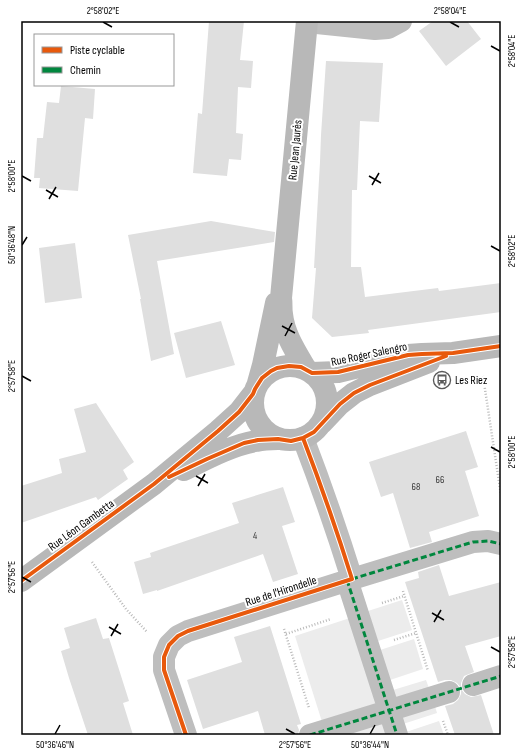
<svg xmlns="http://www.w3.org/2000/svg" width="522" height="756" font-family="'Sofia Sans Condensed',sans-serif">
  <rect width="100%" height="100%" fill="#fff"/>
  <!-- green -->
  <path fill="#ececec" d="M 402,600 L 412,630 L 378,641 L 368,611 Z
    M 353,617 L 381,706 L 323,725 L 295,636 Z
    M 414,639 L 423,669 L 390,680 L 380,650 Z
    M 426,680 L 430,691 L 396,701 L 393,690 Z
    M 434,703 L 437,713 L 403,724 L 400,712 Z
    M 385,718 L 390,735 L 331,735 Z
    M 439,721 L 444,735 L 407,735 L 406,732 Z"/>
  <!-- building -->
  <path fill="#dfdfdf" d="M 209,21 L 244,21 L 240,60 L 253,61 L 251,88 L 238,87 L 236,133 L 243,134 L 241,160 L 229,159 L 227,176 L 193,173 L 198,113 L 202,114 Z
    M 433,21 L 467,21 L 481,39 L 446,66 L 419,31 Z
    M 326,61 L 383,63 L 379,122 L 360,121 L 357,190 L 352,190 L 351,267 L 361,267 L 365,297 L 438,288 L 439,291 L 501,283 L 501,312 L 368,330 L 369,333 L 332,337 L 312,318 L 316,268 L 314,268 L 320,162 L 321,135 Z
    M 61,86 L 95,89 L 93,119 L 85,118 L 78,191 L 39,188 L 40,178 L 34,178 L 37,138 L 43,138 L 47,102 L 59,103 Z
    M 211,221 L 275,232 L 274,242 L 157,261 L 174,354 L 151,361 L 140,299 L 141,299 L 128,235 Z
    M 75,243 L 82,298 L 45,303 L 39,248 Z
    M 221,321 L 235,365 L 186,378 L 174,333 Z
    M 96,403 L 134,462 L 123,470 L 128,479 L 98,500 L 96,497 L 21,523 L 21,486 L 62,473 L 59,459 L 86,452 L 74,409 Z
    M 466,431 L 478,467 L 465,471 L 479,516 L 429,532 L 432,542 L 410,548 L 393,493 L 381,497 L 369,462 Z
    M 283,487 L 295,522 L 282,526 L 298,574 L 273,582 L 263,554 L 157,591 L 157,590 L 143,594 L 134,562 L 151,557 L 150,553 L 239,523 L 232,503 Z
    M 439,565 L 449,596 L 501,582 L 501,636 L 465,646 L 474,672 L 464,676 L 461,683 L 461,689 L 465,694 L 471,697 L 481,695 L 494,735 L 455,735 L 445,706 L 453,704 L 458,700 L 461,694 L 461,688 L 457,683 L 451,680 L 445,680 L 438,682 L 405,582 L 419,578 L 418,572 Z
    M 96,618 L 103,639 L 109,638 L 129,701 L 123,703 L 133,735 L 88,735 L 69,678 L 61,651 L 70,648 L 64,628 Z
    M 270,626 L 301,724 L 297,725 L 299,730 L 298,735 L 265,735 L 258,711 L 203,729 L 187,680 L 242,662 L 234,637 Z"/>
  <g fill="none" stroke-linecap="round" stroke-linejoin="round">
    <!-- path -->
    <path stroke="#b9b9b9" stroke-width="2.5" stroke-dasharray="1 2" stroke-linecap="butt" d="M 483,376 L 501,495
      M 92,562 L 126,609 L 147,632
      M 403,591 L 428,671
      M 382,603 L 404,596
      M 284,629 L 309,708
      M 286,634 L 331,619
      M 394,640 L 416,633
      M 443,721 L 448,735"/>
    <!-- street -->
    <path stroke="#bebebe" stroke-width="22" d="M 307,22 L 375,29 L 388,28 L 401,21
      M 352,579 L 473,542 L 488,541 L 501,544
      M 347,580 L 397,735
      M 473,685 L 501,676
      M 186,735 L 164,670 L 164,657 L 169,645 L 178,636 L 188,631 L 352,579 C 337,531 321,485 303,438
      M 310,735 L 449,692"/>
    <!-- secondary -->
    <path stroke="#b8b8b8" stroke-width="22" d="M253 403a37 37 0 1 1 74 0a37 37 0 1 1-74 0Z
      M 306,369 C 296,352 284,334 282,314 C 281,309 282,304 281,298 L 307,21
      M 312,373 L 338,372 L 408,355 L 422,354 L 453,353 L 501,346
      M 258,383 L 263,365 L 276,303
      M 322,423 L 340,404 L 354,393 L 370,385 L 429,362
      M 184,470 C 206,459 232,445 256,441 C 264,439 271,439 278,439
      M 21,581 L 154,484 L 218,431 L 239,412 L 253,394"/>
    <!-- quiet -->
    <path stroke="#00873e" stroke-width="3" stroke-dasharray="6 3" stroke-linecap="butt" d="M 352,579 L 473,542 L 488,541 L 501,544
      M 347,580 L 397,735
      M 310,735 L 501,676"/>
    <!-- cycleway casing -->
    <g stroke="#fff" stroke-width="6">
      <path id="cycleway" d="M 169,477 L 207,459 L 244,443 L 258,440 L 278,439 L 291,441 L 303,438 L 314,432 L 340,404 L 354,393 L 370,385 L 446,356
        M 21,581 L 154,484 L 218,431 L 239,412 L 253,394 L 255,389 L 262,378 L 271,371 L 277,368 L 289,366 L 301,367 L 312,373 L 338,372 L 408,355 L 422,354 L 453,353 L 501,346
        M 186,735 L 164,670 L 164,657 L 169,645 L 178,636 L 188,631 L 352,579 C 337,531 321,485 303,438"/>
    </g>
    <!-- cycleway -->
    <use href="#cycleway" stroke="#e8590c" stroke-width="4"/>
  </g>
  <!-- ticks -->
  <path fill="none" stroke="#000" stroke-width="1.5" d="M 103,22 L 112,27M 450,22 L 459,27M 491,46 L 500,51M 22,176 L 31,181M 369,176 L 381,183M 372,185 L 379,173M 46,190 L 58,197M 49,199 L 56,187M 22,245 L 27,237M 491,246 L 500,251M 282,326 L 295,333M 285,336 L 292,323M 22,376 L 31,381M 491,447 L 500,452M 196,476 L 208,483M 198,486 L 205,474M 22,577 L 31,582M 432,613 L 444,620M 434,622 L 441,610M 109,627 L 121,634M 111,636 L 118,624M 491,647 L 500,652M 286,729 L 295,734M 55,734 L 60,725M 370,734 L 375,725"/>
  <!-- icons -->
  <defs>
    <g id="bus-ring" transform="scale(0.9)"><circle r="9.5" fill="#fff" stroke="#595959" stroke-width="1.5"/><path d="M-5-6H5V4H4V6H2V4H-2V6H-4V4H-5ZM-3.5-4V0h7V-4ZM-3.5 1.2v1.5H-2V1.2ZM2 1.2v1.5H3.5V1.2Z" fill="#595959"/></g>
  </defs>
  <g fill-rule="evenodd">
    <use href="#bus-ring" x="442" y="380"/>
  </g>
  <g text-anchor="middle" stroke-width="4" stroke-linejoin="round" paint-order="stroke">
    <!-- number labels -->
    <g font-size="10" fill="#383838">
      <text x="440" y="483">66</text>
      <text x="416" y="490">68</text>
      <text x="255" y="539">4</text>
    </g>
    <!-- street labels -->
    <g font-size="12" fill="#000" stroke="#fff">
      <text transform="translate(295 150) rotate(-85)" y="4">Rue Jean Jaurès</text>
      <text transform="translate(369 354) rotate(-12)" y="4">Rue Roger Salengro</text>
      <text transform="translate(81 525) rotate(-36)" y="4">Rue Léon Gambetta</text>
      <text transform="translate(281 591) rotate(-18)" y="4">Rue de l'Hirondelle</text>
    </g>
    <!-- poi labels -->
    <g font-size="12" fill="#000" stroke="#fff" text-anchor="start">
      <text x="455" y="384">Les Riez</text>
    </g>
  </g>
  <!-- border -->
  <rect width="522" height="756" fill="none" stroke="#ffffff" stroke-width="44"/>
  <!-- legend -->
  <rect x="34" y="34" width="140" height="52" fill="#ffffff" stroke="#999999"/>
  <rect x="42" y="47" width="20" height="6" fill="#e8590c" stroke="#999999"/>
  <text x="70" y="54" font-size="12" fill="#000000">Piste cyclable</text>
  <rect x="42" y="67" width="20" height="6" fill="#00873e" stroke="#999999"/>
  <text x="70" y="74" font-size="12" fill="#000000">Chemin</text>
  <rect x="22" y="22" width="478" height="712" fill="none" stroke="#000" stroke-width="1.5"/>
  <g font-size="10" text-anchor="middle" fill="#000">
    <text x="103" y="14">2°58'02"E</text>
    <text x="450" y="14">2°58'04"E</text>
    <text transform="translate(511 51) rotate(-90)" y="4">2°58'04"E</text>
    <text transform="translate(11 176) rotate(-90)" y="4">2°58'00"E</text>
    <text transform="translate(11 245) rotate(-90)" y="4">50°36'48"N</text>
    <text transform="translate(511 251) rotate(-90)" y="4">2°58'02"E</text>
    <text transform="translate(11 376) rotate(-90)" y="4">2°57'58"E</text>
    <text transform="translate(511 452) rotate(-90)" y="4">2°58'00"E</text>
    <text transform="translate(11 577) rotate(-90)" y="4">2°57'56"E</text>
    <text transform="translate(511 652) rotate(-90)" y="4">2°57'58"E</text>
    <text x="55" y="748">50°36'46"N</text>
    <text x="295" y="748">2°57'56"E</text>
    <text x="370" y="748">50°36'44"N</text>
  </g>
</svg>
